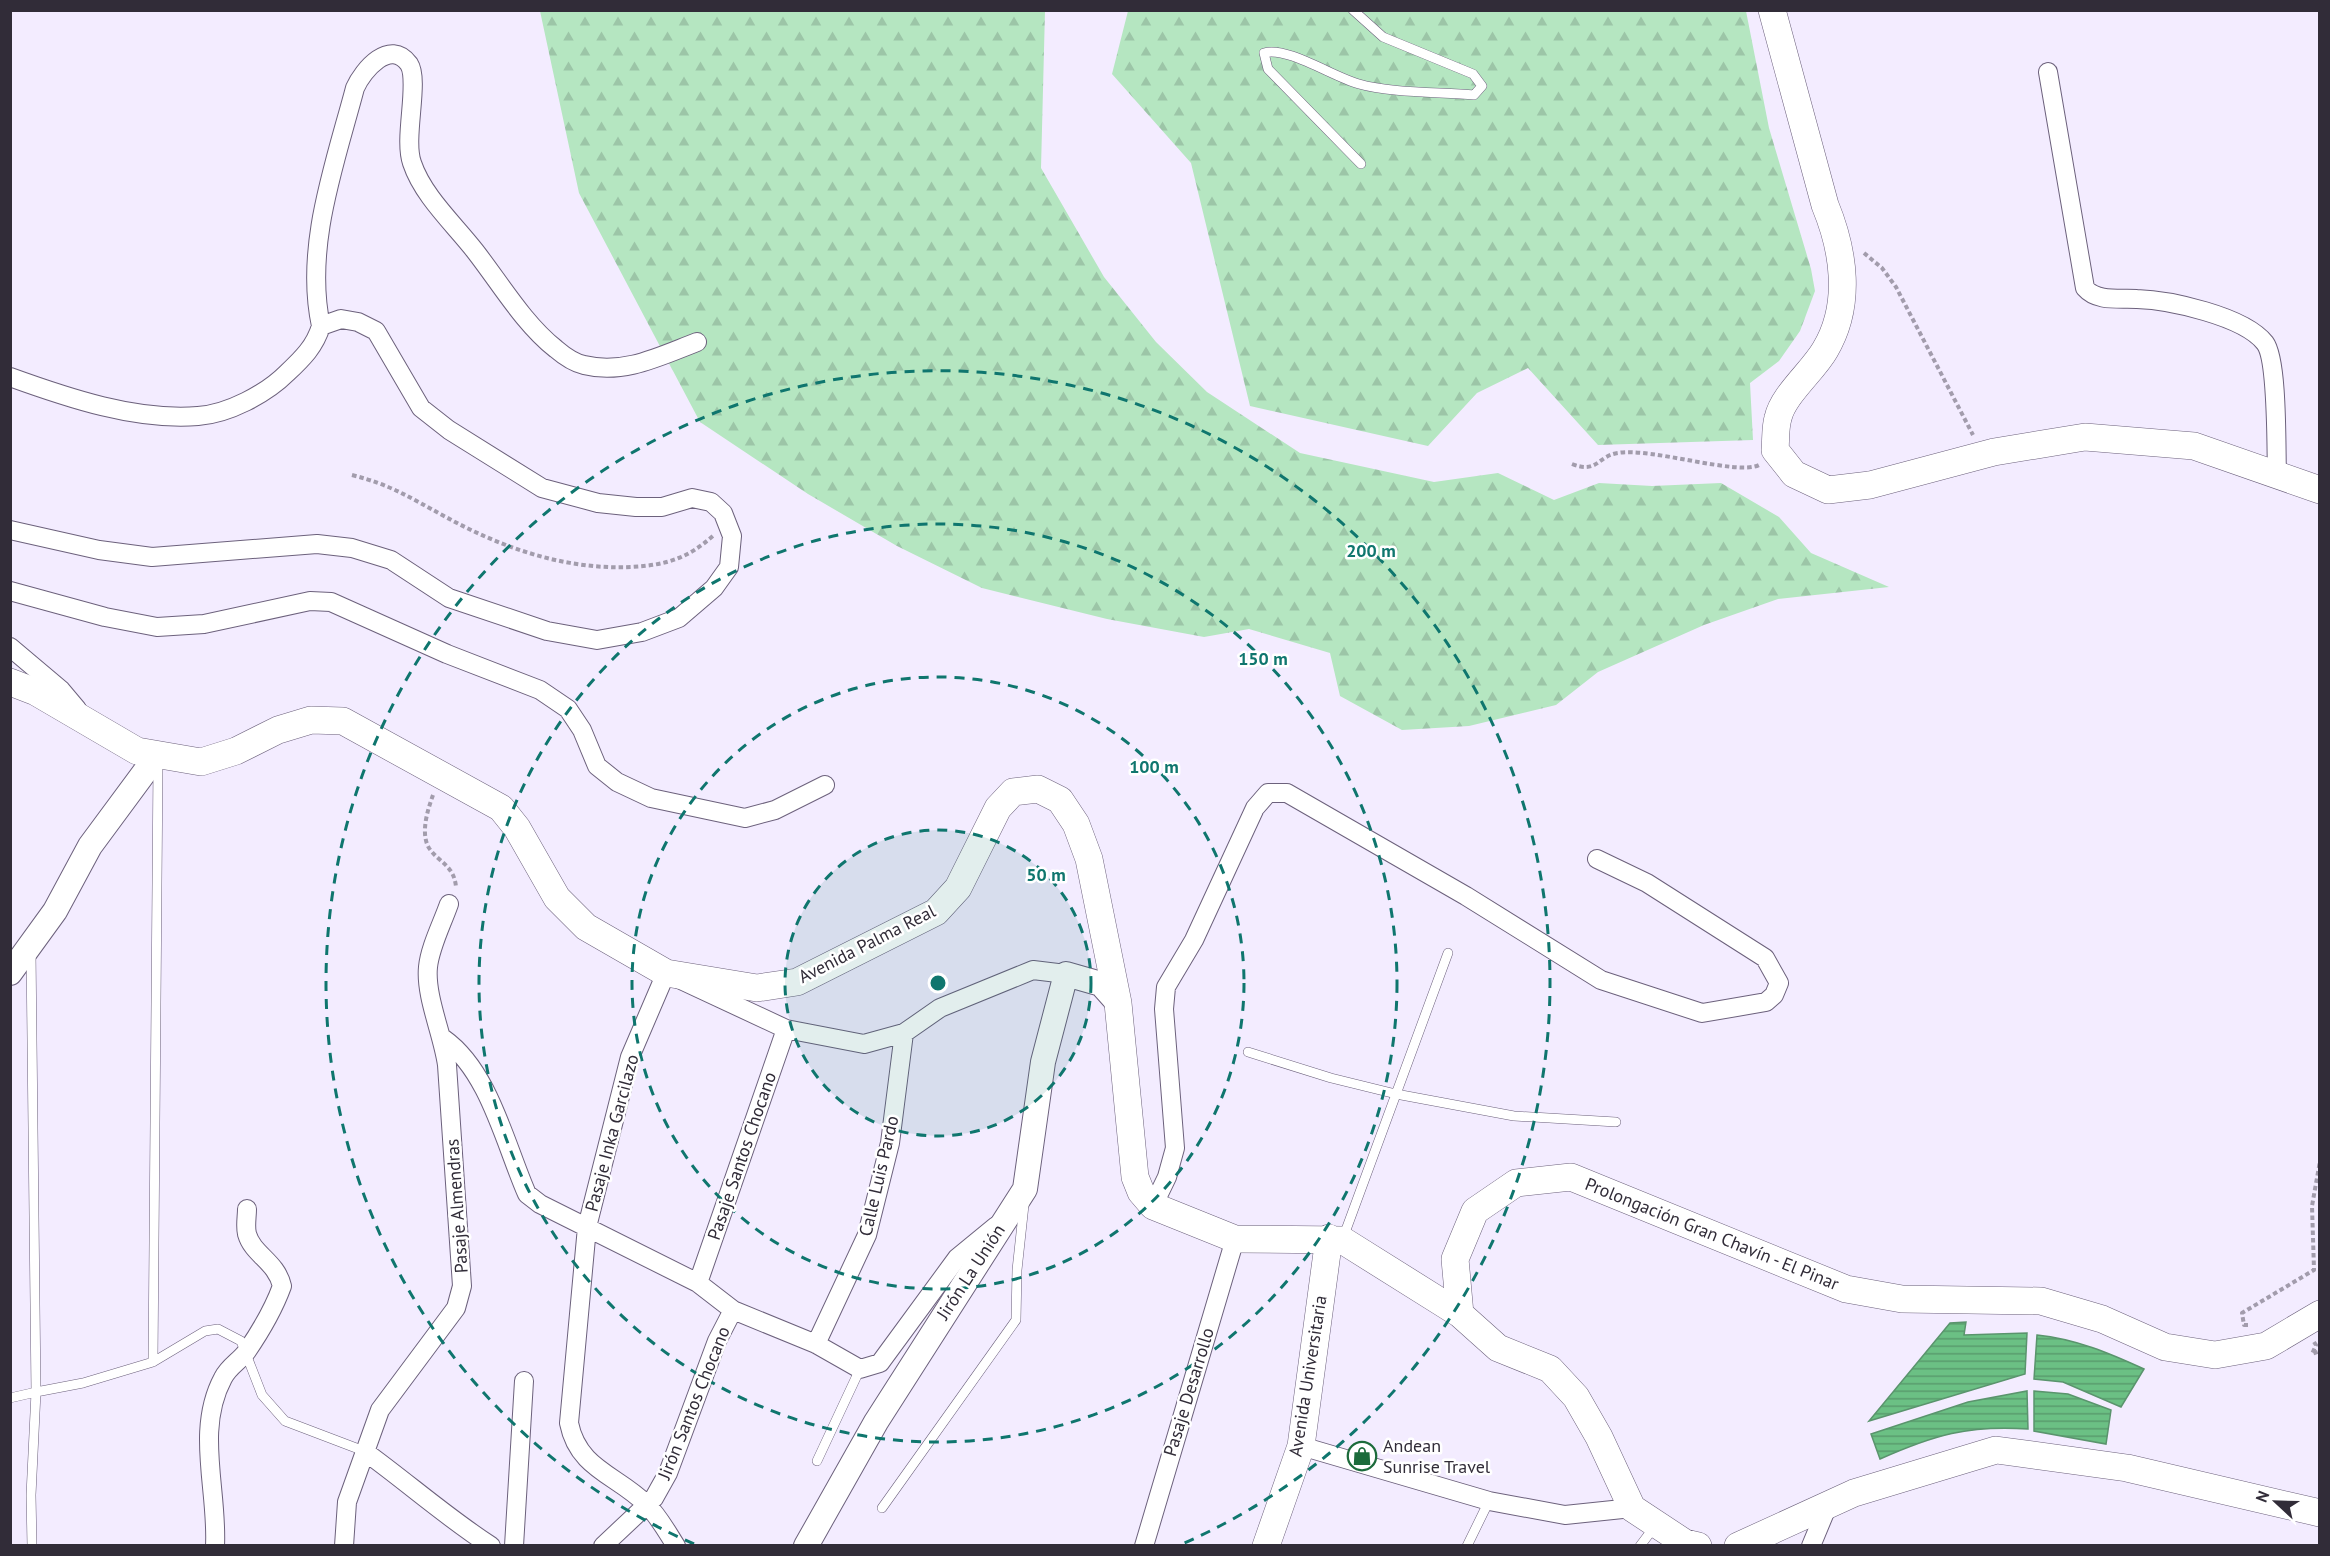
<svg xmlns="http://www.w3.org/2000/svg" width="2330" height="1556" font-family="'PT Sans',sans-serif">
  <defs>
    <pattern id="forest-firs" width="22" height="20" patternUnits="userSpaceOnUse" patternTransform="scale(1.5)"><rect width="22" height="20" fill="#b5e6c1"/><path d="M5 1l3.5 6h-7zM16 11l3.5 6h-7z" fill="#9cc5a7"/></pattern>
    <pattern id="water-rules" width="6" height="5" patternUnits="userSpaceOnUse" patternTransform="scale(1.5)"><rect width="6" height="5" fill="#6bc084"/><path d="M0 2.5h6" fill="none" stroke="#599c6d"/></pattern>
  </defs>
  <rect width="100%" height="100%" fill="#f3ecff"/>
  <!-- forest -->
  <path fill="url(#forest-firs)" d="M 540,11 L 1045,11 L 1041,168 L 1104,277 L 1156,342 L 1207,392 L 1300,453 L 1434,482 L 1498,473 L 1554,500 L 1599,483 L 1652,486 L 1721,483 L 1779,517 L 1811,553 L 1889,587 L 1778,599 L 1704,625 L 1598,672 L 1556,705 L 1469,726 L 1402,730 L 1340,696 L 1330,653 L 1249,629 L 1204,637 L 1107,619 L 982,588 L 897,546 L 808,494 L 700,422 L 579,193 Z
    M 1128,11 L 1746,11 L 1769,128 L 1811,269 L 1815,291 L 1800,331 L 1779,361 L 1750,383 L 1753,440 L 1598,445 L 1528,368 L 1477,393 L 1428,446 L 1250,406 L 1191,163 L 1112,74 Z"/>
  <!-- water -->
  <path fill="url(#water-rules)" stroke="#5a946d" stroke-width="1.5" d="M 1966,1322 L 1964,1335 L 2027,1333 L 2025,1374 L 1869,1421 L 1950,1323 Z
    M 2037,1335 C 2076,1339 2109,1353 2144,1369 L 2121,1407 L 2063,1382 L 2034,1379 Z
    M 2027,1391 L 2028,1429 C 1968,1425 1934,1435 1880,1459 L 1871,1434 L 1968,1402 Z
    M 2034,1391 L 2068,1394 L 2111,1410 L 2106,1444 L 2034,1431 Z"/>
  <g fill="none" stroke-linecap="round" stroke-linejoin="round">
    <!-- service casing -->
    <g stroke="#6c617c" stroke-width="10">
      <path id="service" d="M 1353,10 L 1383,37 L 1473,74 L 1482,86 L 1474,95 C 1440,92 1390,93 1359,84 C 1333,77 1287,46 1264,53 L 1268,69 L 1361,164
        M 1248,1052 L 1331,1078 L 1396,1094 L 1514,1116 L 1616,1122
        M 1343,1238 L 1448,953
        M 153,1362 L 158,764
        M 10,1398 L 36,1392 L 31,952
        M 817,1461 L 860,1369
        M 882,1508 L 1016,1320 L 1017,1270 L 1024,1205
        M 32,1546 L 31,1495 L 36,1392 L 83,1383 L 153,1362 L 205,1331 L 218,1329 L 241,1341 L 262,1395 L 285,1421 L 364,1451
        M 1467,1546 L 1489,1501
        M 1640,1546 L 1655,1526"/>
    </g>
    <!-- minor casing -->
    <g stroke="#6c617c" stroke-width="20">
      <path id="minor" d="M 2048,72 L 2085,288 C 2097,302 2119,298 2137,299 C 2169,300 2244,316 2265,343 C 2278,360 2276,449 2277,475
        M 321,326 C 304,247 335,164 355,88 C 363,70 390,38 409,64 C 420,81 403,138 412,163 C 423,196 454,224 475,251 C 500,283 524,324 556,349 C 563,355 575,363 584,365 C 624,375 660,356 697,342
        M 10,377 C 68,398 136,421 198,416 C 228,414 266,394 287,373 C 303,358 315,346 321,326 L 341,319 L 358,322 L 376,331 L 421,408 L 449,430 L 542,488 L 598,503 L 636,507 L 662,507 L 692,498 L 711,502 L 723,513 L 732,536 L 729,567 L 714,588 L 679,618 L 642,632 L 597,640 L 547,631 L 449,598 L 391,560 L 352,548 L 317,544 L 152,557 L 99,550 L 10,530
        M 10,591 L 105,617 L 157,627 L 204,624 L 310,601 L 331,602 L 447,654 L 540,690 L 568,709 L 582,730 L 597,766 L 617,782 L 651,798 L 745,818 L 775,810 L 825,785
        M 10,647 L 61,690 L 77,709
        M 444,1039 C 489,1071 505,1144 527,1194 L 540,1204 L 698,1283 L 733,1310 L 816,1344 L 860,1369 L 880,1363 L 957,1258 L 996,1226
        M 1153,1206 L 1167,1177 L 1175,1148 L 1164,1009 L 1166,987 L 1194,940 L 1255,808 L 1268,793 L 1287,793 L 1466,896 L 1601,980 L 1702,1013 L 1766,1002 L 1774,995 L 1779,983 L 1765,958 L 1647,883 L 1597,859
        M 698,1283 L 786,1029
        M 816,1344 L 867,1235 L 890,1143 L 904,1033
        M 1301,1446 L 1489,1501 L 1565,1515 L 1632,1508
        M 364,1451 C 407,1482 446,1517 491,1546
        M 215,1546 C 218,1490 195,1430 223,1378 C 229,1366 240,1361 247,1351 C 260,1332 274,1308 282,1286 C 276,1261 253,1255 247,1234 C 245,1226 247,1217 247,1209
        M 344,1546 L 347,1502 L 380,1410 L 456,1308 L 462,1286 L 447,1065 C 443,1035 425,996 428,967 C 430,947 442,924 449,904
        M 514,1546 L 524,1381
        M 603,1546 L 654,1498 L 668,1473 L 717,1341 L 733,1310
        M 676,1546 C 667,1532 658,1515 646,1504 C 617,1475 578,1469 569,1423 L 587,1227 L 630,1057 L 666,973 L 786,1029 L 864,1044 L 904,1033 L 940,1008 L 1033,970 L 1066,974
        M 1144,1546 L 1235,1239
        M 1811,1546 L 1828,1505"/>
    </g>
    <!-- tertiary casing -->
    <g stroke="#6c617c" stroke-width="26">
      <path id="tertiary" d="M 10,973 L 55,911 L 90,846 L 158,754
        M 806,1546 L 876,1422 L 1025,1189 L 1043,1062 L 1066,974 L 1101,984 L 1118,1003"/>
    </g>
    <!-- secondary casing -->
    <g stroke="#6c617c" stroke-width="28">
      <path id="secondary" d="M 1772,10 L 1825,205 C 1844,251 1852,305 1825,350 C 1813,371 1783,395 1778,418 C 1775,428 1776,440 1775,450 L 1794,474 L 1828,490 L 1870,485 L 1994,452 L 2085,437 L 2194,446 L 2320,490
        M 10,682 L 36,692 L 137,751 L 201,762 L 236,751 L 278,730 L 311,720 L 343,721 L 501,808 L 517,828 L 557,898 L 586,927 L 666,973 L 757,988 L 797,982 L 936,912 L 958,888 L 998,808 L 1013,792 L 1038,789 L 1060,800 L 1076,824 L 1089,859 L 1118,1003 L 1135,1177 L 1141,1192 L 1153,1206 L 1235,1239 L 1342,1240 L 1460,1314
        M 1266,1546 L 1301,1446 L 1329,1238
        M 1698,1546 L 1685,1543 L 1632,1508 L 1599,1437 L 1576,1397 L 1550,1369 L 1498,1348 L 1460,1314 L 1455,1259 L 1475,1211 L 1516,1183 L 1571,1177 L 1846,1289 L 1902,1299 L 2041,1301 L 2102,1319 L 2165,1347 L 2215,1355 L 2266,1346 L 2320,1314
        M 1738,1546 L 1854,1493 L 1996,1450 L 2127,1468 L 2320,1513"/>
    </g>
    <!-- path -->
    <path stroke="#a29cac" stroke-width="4" stroke-dasharray="4.5 3" stroke-linecap="butt" d="M 1864,253 L 1882,268 L 1896,287 L 1973,435
      M 1572,464 C 1598,474 1597,456 1618,453 C 1650,447 1737,476 1759,465
      M 352,475 C 391,485 409,497 444,516 C 502,548 565,570 631,567 C 666,565 687,559 714,535
      M 433,795 C 428,809 420,833 429,848 C 439,863 454,865 456,887
      M 2248,1325 L 2244,1325 L 2242,1313 L 2314,1270 L 2312,1206 L 2320,1161
      M 2314,1342 L 2316,1345 L 2312,1354 L 2320,1351"/>
    <!-- service -->
    <use href="#service" stroke="#fff" stroke-width="9"/>
    <!-- minor -->
    <use href="#minor" stroke="#fff" stroke-width="18"/>
    <!-- tertiary -->
    <use href="#tertiary" stroke="#fff" stroke-width="24"/>
    <!-- secondary -->
    <use href="#secondary" stroke="#fff" stroke-width="27"/>
  </g>
  <!-- distance rings -->
  <circle cx="938" cy="983" r="153" fill="#0f766e" fill-opacity=".12"/>
  <g fill="none" stroke="#0f766e" stroke-width="3" stroke-dasharray="10 8">
    <circle cx="938" cy="983" r="153"/>
    <circle cx="938" cy="983" r="306"/>
    <circle cx="938" cy="983" r="459"/>
    <path d="M694 1544A612 612 0 1 1 1182 1544"/>
  </g>
  <!-- icons -->
  <defs>
    <g id="shop-ring" transform="scale(1.5)"><circle r="9.5" fill="#fff" stroke="#1c6b3b" stroke-width="1.5"/><path d="M-5-2.5h2.3a2.7 3.5 0 0 1 5.4 0H5L5.5 6h-11ZM-1.5-2.5h3a1.5 2.3 0 0 0-3 0Z" fill="#1c6b3b"/></g>
  </defs>
  <g fill-rule="evenodd">
    <use href="#shop-ring" x="1362" y="1456"/>
  </g>
  <g text-anchor="middle" stroke-width="5" stroke-linejoin="round" paint-order="stroke">
    <!-- street labels -->
    <g font-size="18" fill="#312c38" stroke="#fff">
      <text transform="translate(867 944) rotate(-27)" y="6">Avenida Palma Real</text>
      <text transform="translate(612 1133) rotate(-75)" y="6">Pasaje Inka Garcilazo</text>
      <text transform="translate(742 1156) rotate(-71)" y="6">Pasaje Santos Chocano</text>
      <text transform="translate(879 1176) rotate(-77)" y="6">Calle Luis Pardo</text>
      <text transform="translate(457 1206) rotate(-94)" y="6">Pasaje Almendras</text>
      <text transform="translate(1712 1234) rotate(22)" y="6">Prolongación Gran Chavín - El Pinar</text>
      <text transform="translate(971 1272) rotate(-57)" y="6">Jirón La Unión</text>
      <text transform="translate(1308 1376) rotate(-81)" y="6">Avenida Universitaria</text>
      <text transform="translate(1189 1392) rotate(-73)" y="6">Pasaje Desarrollo</text>
      <text transform="translate(694 1403) rotate(-68)" y="6">Jirón Santos Chocano</text>
    </g>
    <!-- poi labels -->
    <g font-size="18" fill="#312c38" stroke="#fff" text-anchor="start">
      <text x="1383" y="1452">Andean<tspan x="1383" dy="21">Sunrise Travel</tspan></text>
    </g>
  </g>
  <circle cx="938" cy="983" r="9" fill="#0f766e" stroke="#fff" stroke-width="3"/>
  <g font-size="18" text-anchor="middle" font-weight="bold" fill="#0f766e" stroke="#fff" stroke-width="5" stroke-linejoin="round" paint-order="stroke">
    <text x="1371" y="557">200 m</text>
    <text x="1263" y="665">150 m</text>
    <text x="1154" y="773">100 m</text>
    <text x="1046" y="881">50 m</text>
  </g>
  <!-- border -->
  <rect width="2330" height="1556" fill="none" stroke="#312c38" stroke-width="24"/>
  <!-- north arrow -->
  <g transform="translate(2276 1502) rotate(292)" stroke="#ffffff" stroke-width="4.5" paint-order="stroke">
  <path d="M0-4.5L10 22L0 15L-10 22Z" fill="#312c38"/>
  <text y="-9" font-size="16" font-weight="bold" text-anchor="middle" fill="#312c38">N</text>
  </g>
</svg>
